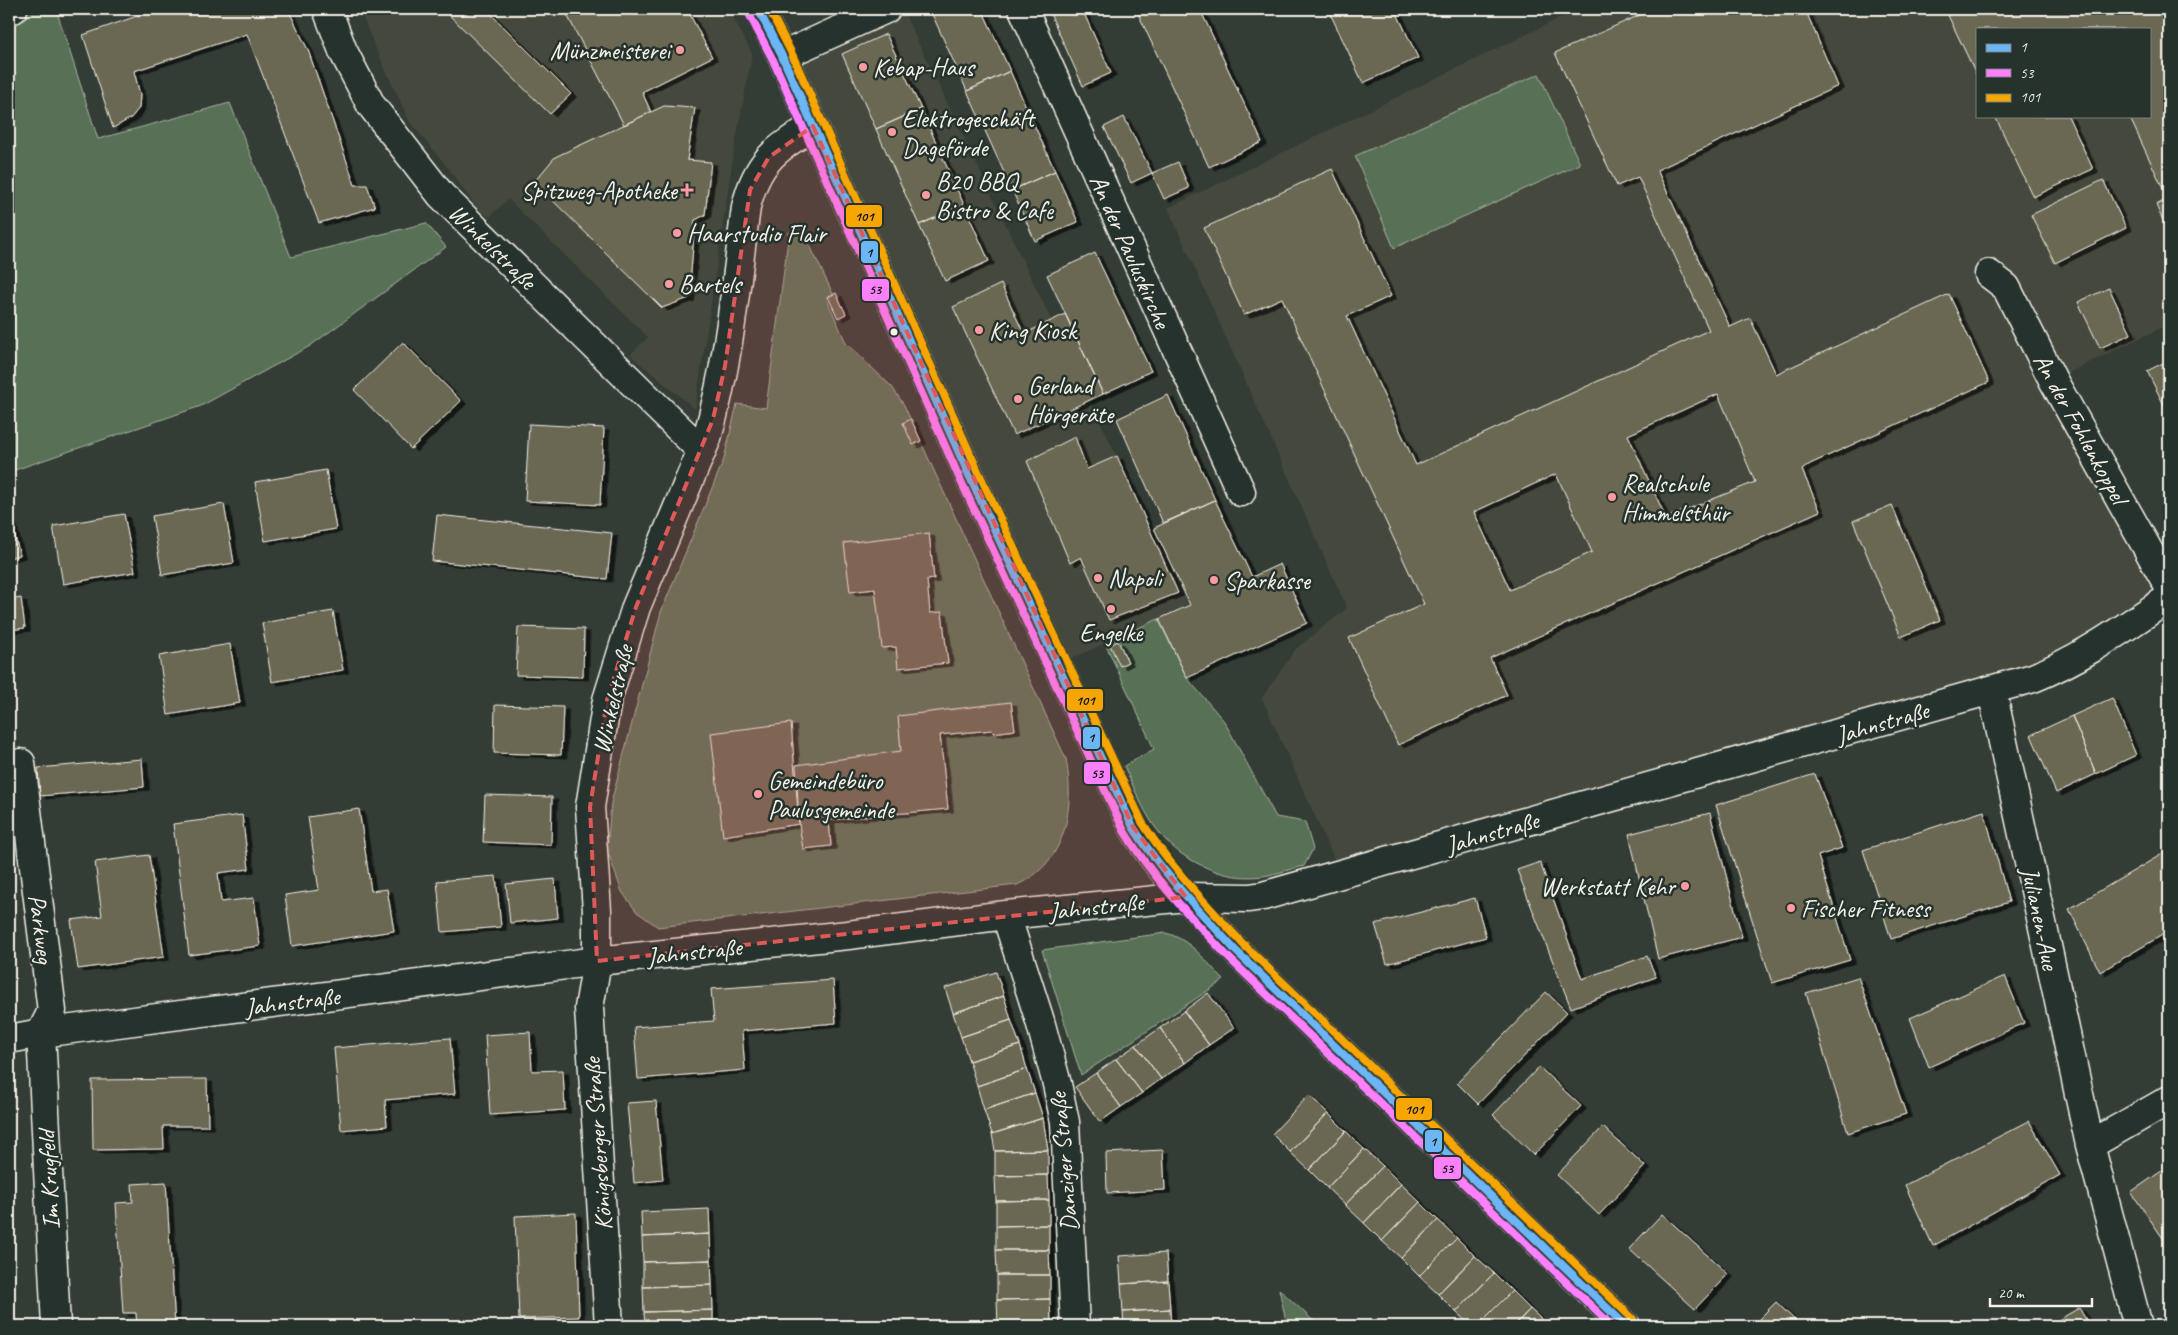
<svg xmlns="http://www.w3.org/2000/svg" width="2178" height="1335" font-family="Caveat,sans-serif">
  <defs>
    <filter id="shadow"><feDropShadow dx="5.5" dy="3" stdDeviation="0" flood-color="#0009"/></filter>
  </defs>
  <rect width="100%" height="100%" fill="#343d35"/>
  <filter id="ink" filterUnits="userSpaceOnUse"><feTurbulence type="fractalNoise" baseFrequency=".02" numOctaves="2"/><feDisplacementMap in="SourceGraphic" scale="10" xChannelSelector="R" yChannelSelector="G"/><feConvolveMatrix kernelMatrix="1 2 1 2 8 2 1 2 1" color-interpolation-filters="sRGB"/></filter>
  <g filter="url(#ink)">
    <!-- built -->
    <path fill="#444a3e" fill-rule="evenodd" d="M 360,9 L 729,9 L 752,54 L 734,150 L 695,409 L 630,355 L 648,337 L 508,199 L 489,217 L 477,208 L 450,170 L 410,122 L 371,38 Z
      M 1579,9 L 2169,9 L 2169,324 L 2053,380 L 2169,587 L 2092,650 L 1341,874 L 1262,698 L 1296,649 L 1347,608 L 1168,208 ZM 1977,29 L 2149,29 L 2149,116 L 1977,116 Z
      M 903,11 L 1188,605 L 1064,662 L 790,61 Z"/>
    <!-- green -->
    <path fill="#587157" stroke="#a6b1a0" d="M 9,9 L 56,9 L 98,139 L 230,103 L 291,257 L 426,223 L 446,247 L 310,346 L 201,406 L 9,472 Z
      M 1539,74 L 1580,164 L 1394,248 L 1355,156 Z
      M 789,232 L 804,233 L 833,294 L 826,297 L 846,343 L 892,387 L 904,405 L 1066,759 C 1075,807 1067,863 1017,885 L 658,927 L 637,912 L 622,892 L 607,850 L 611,803 L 661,612 L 724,459 L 737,404 L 766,408 Z
      M 1158,619 L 1187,678 L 1224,721 L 1276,817 L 1305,822 L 1313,849 L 1304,866 C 1290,869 1276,874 1263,876 C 1241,879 1222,875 1203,866 C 1156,845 1144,810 1124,766 L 1154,749 L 1105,643 Z
      M 1165,933 C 1190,938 1207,963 1224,980 L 1081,1075 L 1042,950 Z
      M 1279,1289 L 1319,1326 L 1287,1326 Z"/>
    <!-- building -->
    <path fill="#6a6753" stroke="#f4f1e8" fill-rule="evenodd" filter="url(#shadow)" d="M 157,9 L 288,9 L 308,50 L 355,185 L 367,185 L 375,207 L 319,223 L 247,34 L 134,71 L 140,95 L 139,108 L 131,118 L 113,128 L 83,35 Z
      M 443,9 L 486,9 L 571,94 L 550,114 Z
      M 564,9 L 687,9 L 712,57 L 642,92 L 651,112 L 624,125 Z
      M 944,9 L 982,9 L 1010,71 L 967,91 L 932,14 Z
      M 1048,9 L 1082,9 L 1111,73 L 1083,86 Z
      M 1136,9 L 1200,9 L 1262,142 L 1209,167 Z
      M 1328,9 L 1395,9 L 1418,58 L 1363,83 Z
      M 1653,9 L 1805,9 L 1838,86 L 1657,170 L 1730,327 L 1750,318 L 1776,374 L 1949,294 L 1989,382 L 1810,464 L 1802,470 L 1820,511 L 1490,658 L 1507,695 L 1398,745 L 1349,638 L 1424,604 L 1282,298 L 1244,315 L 1204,228 L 1332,169 L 1391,296 L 1347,316 L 1416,465 L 1709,330 L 1638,177 L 1617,186 L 1555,53 ZM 1718,394 L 1755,482 L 1666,518 L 1628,435 ZM 1556,474 L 1592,552 L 1510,590 L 1474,512 Z
      M 1945,9 L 2169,9 L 2169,234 L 2156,205 L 2168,199 L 2129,116 L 2149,116 L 2149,29 L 1977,29 L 1977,76 Z
      M 886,34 L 921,109 L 876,129 L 842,54 Z
      M 1010,71 L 1055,171 L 1012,190 L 967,91 Z
      M 664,106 L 695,108 L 687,160 L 711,162 L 705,215 L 695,220 L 689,298 L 662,308 L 534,182 L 555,157 Z
      M 921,109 L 964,205 L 919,225 L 876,129 Z
      M 1995,116 L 2068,116 L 2093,169 L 2033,197 Z
      M 1124,117 L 1152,173 L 1131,183 L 1104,127 Z
      M 1178,162 L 1189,188 L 1164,199 L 1152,173 Z
      M 1055,171 L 1078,222 L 1035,241 L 1012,190 Z
      M 2103,180 L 2126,228 L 2055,263 L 2031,215 Z
      M 964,205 L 989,261 L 945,281 L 919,225 Z
      M 1095,253 L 1151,371 L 1103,394 L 1047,275 Z
      M 1001,284 L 1024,334 L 1065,314 L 1103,394 L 1014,435 L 953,307 Z
      M 2109,288 L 2131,334 L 2100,348 L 2078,302 Z
      M 836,293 L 846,314 L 838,318 L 828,297 Z
      M 403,342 L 461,401 L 411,449 L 354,390 Z
      M 2169,360 L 2169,415 L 2147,371 Z
      M 1168,395 L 1215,500 L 1163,523 L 1117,419 Z
      M 911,419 L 921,441 L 913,445 L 903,423 Z
      M 529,424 L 604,428 L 600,505 L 525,501 Z
      M 1075,437 L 1087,469 L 1117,456 L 1178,593 L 1109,620 L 1081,557 L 1070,563 L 1027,461 Z
      M 326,470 L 336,529 L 265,541 L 255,482 Z
      M 1215,500 L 1252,577 L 1280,564 L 1307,623 L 1187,678 L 1159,619 L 1190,605 L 1154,528 Z
      M 224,504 L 234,563 L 162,575 L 152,516 Z
      M 1892,505 L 1940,620 L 1901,637 L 1853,521 Z
      M 124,514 L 135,572 L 63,584 L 53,526 Z
      M 437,515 L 612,533 L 607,579 L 432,561 Z
      M 9,516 L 20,555 L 9,558 Z
      M 929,533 L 934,579 L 927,580 L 930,613 L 942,612 L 948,663 L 898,668 L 896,647 L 882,648 L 875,589 L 850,592 L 844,543 Z
      M 21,598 L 25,628 L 9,630 L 9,600 Z
      M 333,611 L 343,670 L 272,682 L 262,623 Z
      M 518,627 L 584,629 L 583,677 L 516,675 Z
      M 1118,641 L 1128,662 L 1120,666 L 1110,645 Z
      M 230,644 L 240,703 L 168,715 L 159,656 Z
      M 2112,698 L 2136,755 L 2096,774 L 2072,716 Z
      M 1011,702 L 1015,730 L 993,733 L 992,730 L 940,735 L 948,809 L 829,820 L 831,846 L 803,849 L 799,824 L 796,765 L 901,751 L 898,716 Z
      M 495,705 L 563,707 L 561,755 L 494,753 Z
      M 2072,716 L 2096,774 L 2056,793 L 2031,735 Z
      M 791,723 L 799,824 L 723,836 L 711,733 Z
      M 142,759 L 144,787 L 40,796 L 38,768 Z
      M 1815,774 L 1842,848 L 1818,856 L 1850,960 L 1772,983 L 1716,805 Z
      M 485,795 L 552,797 L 551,845 L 483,842 Z
      M 359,809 L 371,891 L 387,889 L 394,931 L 292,946 L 285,895 L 319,890 L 308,817 Z
      M 1984,811 L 2009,902 L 1891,939 L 1863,850 Z
      M 1710,813 L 1742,937 L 1658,959 L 1629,834 Z
      M 242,815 L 249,869 L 218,873 L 221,902 L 254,898 L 260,946 L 189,955 L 173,824 Z
      M 2169,850 L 2169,931 L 2100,972 L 2069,909 Z
      M 149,855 L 164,957 L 78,969 L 71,920 L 102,916 L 95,862 Z
      M 1540,862 L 1582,979 L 1647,956 L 1656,977 L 1571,1008 L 1517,870 Z
      M 496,876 L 501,927 L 442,932 L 437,881 Z
      M 555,879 L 558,918 L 510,923 L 506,884 Z
      M 1475,898 L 1486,937 L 1387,964 L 1375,924 Z
      M 996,972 L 1004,996 L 953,1013 L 945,988 Z
      M 2005,976 L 2024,1023 L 1929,1067 L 1910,1018 Z
      M 1858,977 L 1906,1114 L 1848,1133 L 1806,993 Z
      M 833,980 L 836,1023 L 742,1031 L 745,1070 L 638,1079 L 634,1027 L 714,1021 L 711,989 Z
      M 1546,992 L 1567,1012 L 1478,1104 L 1457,1083 Z
      M 1208,993 L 1234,1028 L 1209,1045 L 1184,1011 Z
      M 1004,996 L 1011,1020 L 961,1037 L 953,1013 Z
      M 1184,1011 L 1209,1045 L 1185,1063 L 1160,1028 Z
      M 1011,1020 L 1020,1045 L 969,1061 L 961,1037 Z
      M 1160,1028 L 1185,1063 L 1161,1079 L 1136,1045 Z
      M 530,1032 L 532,1071 L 563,1070 L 565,1110 L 490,1115 L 485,1035 Z
      M 450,1038 L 455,1094 L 385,1100 L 387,1126 L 341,1130 L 334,1048 Z
      M 1020,1045 L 1027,1069 L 977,1086 L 969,1061 Z
      M 1136,1045 L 1161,1079 L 1142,1093 L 1116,1059 Z
      M 1116,1059 L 1142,1093 L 1121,1107 L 1096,1073 Z
      M 1539,1067 L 1581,1106 L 1534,1155 L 1493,1115 Z
      M 1027,1069 L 1035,1093 L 984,1110 L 977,1086 Z
      M 1096,1073 L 1121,1107 L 1100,1122 L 1075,1087 Z
      M 207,1079 L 208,1126 L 163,1126 L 164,1149 L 93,1150 L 92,1080 Z
      M 1035,1093 L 1043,1118 L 992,1134 L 984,1110 Z
      M 1309,1095 L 1328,1113 L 1290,1152 L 1272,1134 Z
      M 656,1101 L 663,1180 L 634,1183 L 627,1103 Z
      M 1328,1113 L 1346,1131 L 1309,1170 L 1290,1152 Z
      M 1043,1118 L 1048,1150 L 995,1151 L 992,1134 Z
      M 2029,1121 L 2060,1175 L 1933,1246 L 1905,1185 Z
      M 1603,1127 L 1645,1166 L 1599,1215 L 1557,1175 Z
      M 1346,1131 L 1364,1149 L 1327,1188 L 1309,1170 Z
      M 1364,1149 L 1383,1166 L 1345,1205 L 1327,1188 Z
      M 1048,1150 L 1048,1175 L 995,1176 L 995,1151 Z
      M 1163,1150 L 1165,1190 L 1107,1193 L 1106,1153 Z
      M 1383,1166 L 1401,1184 L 1364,1223 L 1345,1205 Z
      M 2169,1166 L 2169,1247 L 2131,1192 Z
      M 1048,1175 L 1049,1200 L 996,1201 L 995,1176 Z
      M 166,1182 L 175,1326 L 137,1326 L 136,1313 L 123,1313 L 116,1203 L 133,1202 L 132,1184 Z
      M 1401,1184 L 1420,1202 L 1382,1241 L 1364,1223 Z
      M 1049,1200 L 1049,1225 L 996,1226 L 996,1201 Z
      M 1420,1202 L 1438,1220 L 1401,1258 L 1382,1241 Z
      M 709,1209 L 710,1234 L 642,1237 L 641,1212 Z
      M 576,1213 L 579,1317 L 519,1319 L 515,1216 Z
      M 1662,1214 L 1728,1274 L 1695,1309 L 1629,1249 Z
      M 1438,1220 L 1457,1238 L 1419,1276 L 1401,1258 Z
      M 1049,1225 L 1049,1250 L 996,1250 L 996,1226 Z
      M 710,1234 L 711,1260 L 643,1262 L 642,1237 Z
      M 1457,1238 L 1475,1256 L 1438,1294 L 1419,1276 Z
      M 996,1250 L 1049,1250 L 1050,1275 L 997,1275 Z
      M 1166,1253 L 1168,1281 L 1121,1284 L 1119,1256 Z
      M 1475,1256 L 1494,1273 L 1456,1312 L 1438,1294 Z
      M 711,1260 L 712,1285 L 643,1287 L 643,1262 Z
      M 1494,1273 L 1512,1291 L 1477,1326 L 1471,1326 L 1456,1312 Z
      M 997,1275 L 1050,1275 L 1050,1299 L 997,1300 Z
      M 1168,1281 L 1170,1309 L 1123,1312 L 1121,1284 Z
      M 712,1285 L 713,1310 L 644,1312 L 643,1287 Z
      M 1512,1291 L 1530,1309 L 1514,1326 L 1477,1326 Z
      M 1050,1299 L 1051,1324 L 998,1325 L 997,1300 Z
      M 1776,1302 L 1801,1326 L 1752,1326 Z
      M 2079,1308 L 2090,1326 L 2048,1326 Z
      M 1170,1309 L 1171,1326 L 1124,1326 L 1123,1312 Z
      M 1530,1309 L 1549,1326 L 1514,1326 Z
      M 713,1310 L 713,1326 L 645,1326 L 644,1312 Z"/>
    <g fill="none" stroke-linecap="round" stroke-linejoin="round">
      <!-- street casing -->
      <g stroke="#f4f1e8" stroke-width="31">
        <path id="street" d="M 327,9 L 343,51 L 371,105 L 441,195 L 702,451
          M 1023,9 L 1241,492
          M 9,10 L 13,9
          M 782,56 L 886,9
          M 1989,274 L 2006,287 L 2053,380 L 2169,587
          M 1992,691 L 2090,1145 L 2169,1100
          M 21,763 L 52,1011 L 41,1033 L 56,1326
          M 1006,915 L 1040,1021 L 1057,1084 L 1065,1122 L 1075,1326
          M 9,1039 L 41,1033 L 597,961 L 848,935 L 1006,915 L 1186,897 L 1249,898 L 1263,896 L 2033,678 C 2083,658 2125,627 2169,598
          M 2090,1145 L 2138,1326
          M 609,1326 L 589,1008 L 597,961 L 597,911 L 590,807 L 607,700 L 636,607 L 707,438 C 729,363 736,284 746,207 C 757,161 775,150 813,126"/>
      </g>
      <!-- secondary casing -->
      <g stroke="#f4f1e8" stroke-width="31">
        <path id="secondary" d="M 758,9 L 782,56 L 968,473 L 1133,827 C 1160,873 1200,911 1236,951 L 1626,1326"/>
      </g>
      <!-- street -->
      <use href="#street" stroke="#26332d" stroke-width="28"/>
      <!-- secondary -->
      <use href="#secondary" stroke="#26332d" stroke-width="28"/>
      <!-- bus-1 casing -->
      <g stroke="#26332d" stroke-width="11">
        <path id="bus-1" d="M 758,9 L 782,56 L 968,473 L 1133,827 C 1162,873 1200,911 1236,951 L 1626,1326"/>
      </g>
      <!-- bus-2 casing -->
      <g stroke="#26332d" stroke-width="11">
        <path id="bus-2" d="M 749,14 L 773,60 L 959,477 L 1124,831 C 1153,879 1192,918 1229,958 L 1612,1326"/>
      </g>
      <!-- bus-3 casing -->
      <g stroke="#26332d" stroke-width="11">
        <path id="bus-3" d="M 769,9 L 791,52 L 977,469 L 1142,822 C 1170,867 1207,905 1243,944 L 1633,1319"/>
      </g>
      <!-- bus-1 -->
      <use href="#bus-1" stroke="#6db6f5" stroke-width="8"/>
      <!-- bus-2 -->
      <use href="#bus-2" stroke="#ff80ff" stroke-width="8"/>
      <!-- bus-3 -->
      <use href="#bus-3" stroke="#f7a600" stroke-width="8"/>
    </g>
  </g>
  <!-- marked area -->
  <path fill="#de5a58" fill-opacity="0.2" stroke="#de5a58" stroke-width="4" stroke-dasharray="10 6" stroke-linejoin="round" d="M 813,126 L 1133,827 L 1186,897 L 597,961 L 590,807 L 607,700 L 636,607 L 713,419 L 725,366 L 750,190 L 769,157 Z"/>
  <!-- markers -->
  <g fill="#ff9aa2" stroke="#26332d" stroke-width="2">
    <circle cx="680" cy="50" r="5"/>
    <circle cx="863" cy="67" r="5"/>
    <circle cx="892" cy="132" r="5"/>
    <path d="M684.5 182.5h5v5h5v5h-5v5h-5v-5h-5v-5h5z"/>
    <circle cx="926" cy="195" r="5"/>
    <circle cx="677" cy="233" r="5"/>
    <circle cx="669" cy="284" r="5"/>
    <circle cx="979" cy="330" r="5"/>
    <circle cx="1018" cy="399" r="5"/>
    <circle cx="1612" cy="497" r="5"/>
    <circle cx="1098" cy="578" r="5"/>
    <circle cx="1214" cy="580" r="5"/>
    <circle cx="1111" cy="609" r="5"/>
    <circle cx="758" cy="794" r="5"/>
    <circle cx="1685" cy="886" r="5"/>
    <circle cx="1791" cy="908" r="5"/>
  </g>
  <circle fill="#f4f1e8" stroke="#26332d" stroke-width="2" cx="894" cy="332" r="4.5"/>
  <g text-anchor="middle" stroke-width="5" stroke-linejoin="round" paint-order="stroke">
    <!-- poi labels -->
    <g font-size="25" fill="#f4f1e8" stroke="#26332d" text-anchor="start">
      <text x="670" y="59" text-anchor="end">Münzmeisterei</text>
      <text x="873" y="76">Kebap-Haus</text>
      <text x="902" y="127">Elektrogeschäft<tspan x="902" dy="29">Dageförde</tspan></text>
      <text x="936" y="190">B20 BBQ<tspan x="936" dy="29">Bistro &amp; Cafe</tspan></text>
      <text x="677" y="199" text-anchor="end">Spitzweg-Apotheke</text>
      <text x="687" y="242">Haarstudio Flair</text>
      <text x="679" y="293">Bartels</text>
      <text x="989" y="339">King Kiosk</text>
      <text x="1028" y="394">Gerland<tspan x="1028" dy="29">Hörgeräte</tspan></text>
      <text x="1622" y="492">Realschule<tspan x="1622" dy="29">Himmelsthür</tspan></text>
      <text x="1108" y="587">Napoli</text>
      <text x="1224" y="589">Sparkasse</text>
      <text x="1111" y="641" text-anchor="middle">Engelke</text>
      <text x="768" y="789">Gemeindebüro<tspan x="768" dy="29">Paulusgemeinde</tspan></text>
      <text x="1675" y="895" text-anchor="end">Werkstatt Kehr</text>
      <text x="1801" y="917">Fischer Fitness</text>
    </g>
    <!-- street labels -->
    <g font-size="25" fill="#f4f1e8" stroke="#26332d">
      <text transform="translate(493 246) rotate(44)" y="9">Winkelstraße</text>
      <text transform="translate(1131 251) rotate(66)" y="9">An der Pauluskirche</text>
      <text transform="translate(2081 428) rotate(61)" y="9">An der Fohlenkoppel</text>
      <text transform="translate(612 699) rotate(-77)" y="9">Winkelstraße</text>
      <text transform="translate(1882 722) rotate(-16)" y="9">Jahnstraße</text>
      <text transform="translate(1492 832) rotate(-16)" y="9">Jahnstraße</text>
      <text transform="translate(1096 906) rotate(-6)" y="9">Jahnstraße</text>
      <text transform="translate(2041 918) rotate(78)" y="9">Julianen-Aue</text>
      <text transform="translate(42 929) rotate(83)" y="9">Parkweg</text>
      <text transform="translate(694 951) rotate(-6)" y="9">Jahnstraße</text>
      <text transform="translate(292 1001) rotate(-7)" y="9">Jahnstraße</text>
      <text transform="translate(597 1144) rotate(-94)" y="9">Königsberger Straße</text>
      <text transform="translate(1063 1162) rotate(-95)" y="9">Danziger Straße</text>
      <text transform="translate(48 1180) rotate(-93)" y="9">Im Krugfeld</text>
    </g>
  </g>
  <g stroke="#26332d" stroke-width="2">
    <rect x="845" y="204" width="38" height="24" rx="5" fill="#f7a600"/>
    <rect x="860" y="240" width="19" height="24" rx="5" fill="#6db6f5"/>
    <rect x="861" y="278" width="29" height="24" rx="5" fill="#ff80ff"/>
    <rect x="1066" y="688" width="38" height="24" rx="5" fill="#f7a600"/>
    <rect x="1082" y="726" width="19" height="24" rx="5" fill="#6db6f5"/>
    <rect x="1083" y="761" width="28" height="24" rx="5" fill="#ff80ff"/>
    <rect x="1395" y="1097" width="38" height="24" rx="5" fill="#f7a600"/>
    <rect x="1424" y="1129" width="19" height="24" rx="5" fill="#6db6f5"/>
    <rect x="1433" y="1156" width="29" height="24" rx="5" fill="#ff80ff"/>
  </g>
  <g font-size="14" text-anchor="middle" font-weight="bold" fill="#111">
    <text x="864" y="221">101</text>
    <text x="869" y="257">1</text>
    <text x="875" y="294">53</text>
    <text x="1085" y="705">101</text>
    <text x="1091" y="742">1</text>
    <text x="1097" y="778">53</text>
    <text x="1414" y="1114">101</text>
    <text x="1433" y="1146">1</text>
    <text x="1447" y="1173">53</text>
  </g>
  <!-- margin -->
  <rect width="2178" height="1335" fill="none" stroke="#26332d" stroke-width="30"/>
  <rect x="15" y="15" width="2148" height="1305" fill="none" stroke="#f4f1e8" stroke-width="2" filter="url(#ink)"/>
  <!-- legend -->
  <rect x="1976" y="28" width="175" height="90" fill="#26332d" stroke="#787f78"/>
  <rect x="1986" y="44" width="25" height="8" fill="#6db6f5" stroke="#787f78"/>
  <text x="2020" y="52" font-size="15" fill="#f4f1e8">1</text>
  <rect x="1986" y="69" width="25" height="8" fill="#ff80ff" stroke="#787f78"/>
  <text x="2020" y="78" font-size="15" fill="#f4f1e8">53</text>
  <rect x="1986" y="94" width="25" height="8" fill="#f7a600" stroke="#787f78"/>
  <text x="2020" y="102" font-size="15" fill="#f4f1e8">101</text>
  <!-- scale -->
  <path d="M1990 1298v8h102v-8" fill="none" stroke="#f4f1e8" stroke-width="2.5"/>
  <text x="1998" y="1298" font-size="15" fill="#f4f1e8" stroke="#26332d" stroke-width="4" paint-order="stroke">20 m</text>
</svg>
